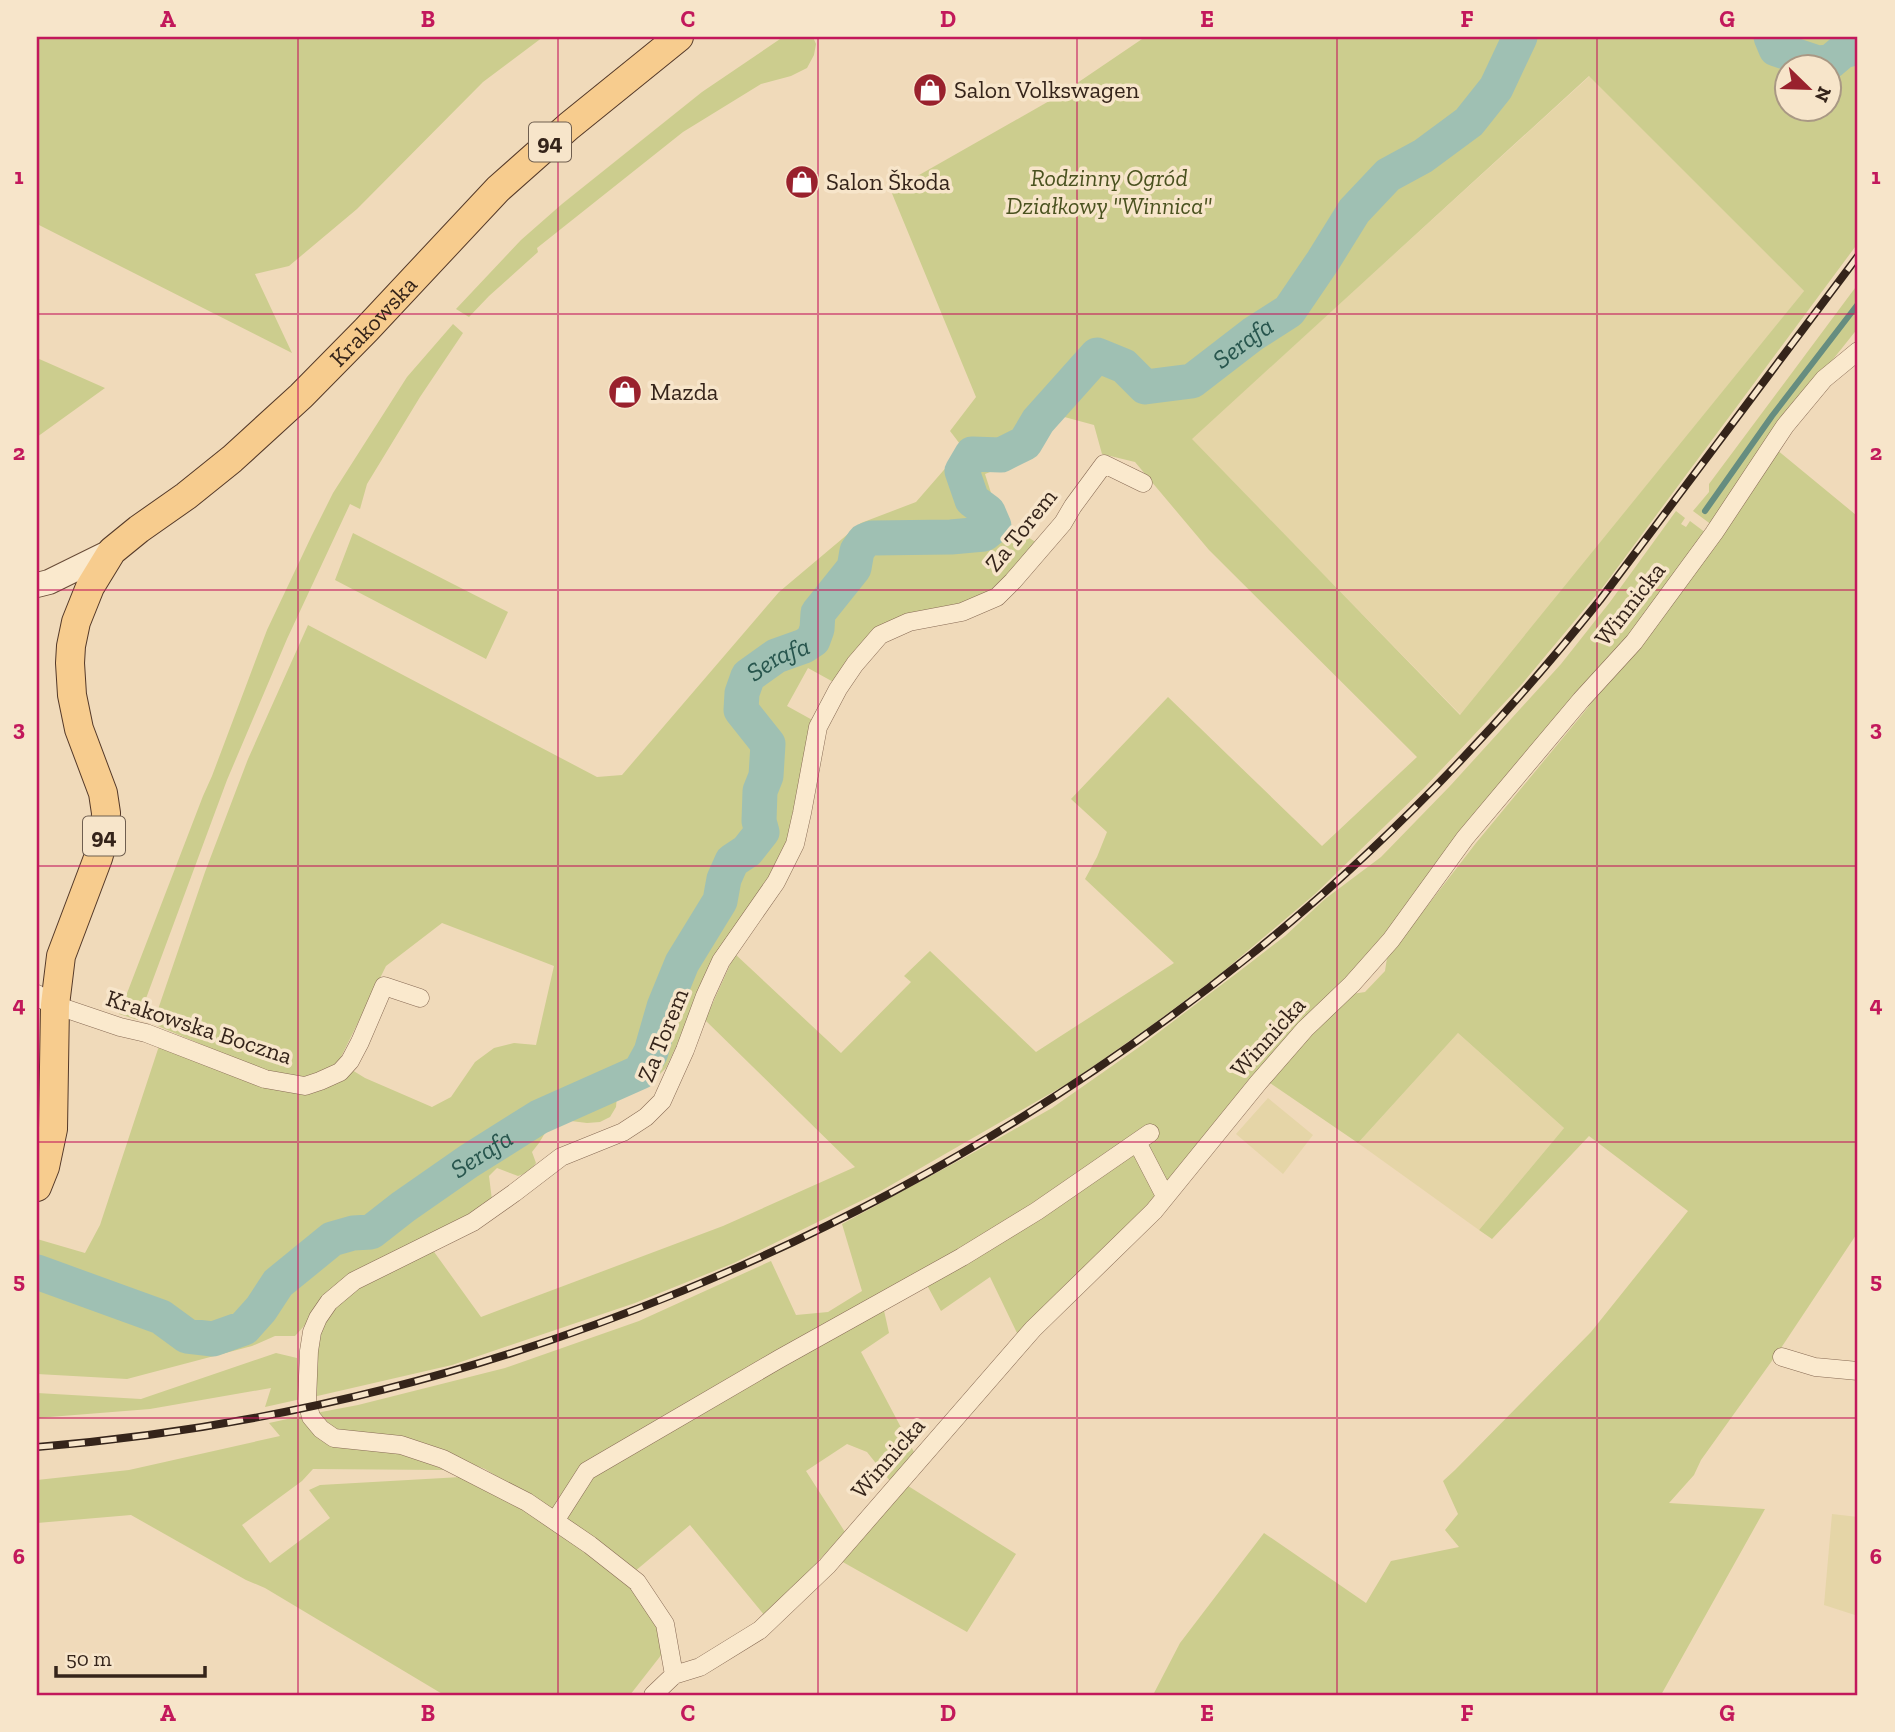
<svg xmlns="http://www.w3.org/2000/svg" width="1895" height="1732" font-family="'Zilla Slab',serif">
  <rect width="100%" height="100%" fill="#f0daba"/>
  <!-- farmland -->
  <path fill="#e5d5a7" d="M 1590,76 L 1804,291 L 1461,715 L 1191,439 Z
    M 1458,1033 L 1564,1128 L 1479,1230 L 1358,1143 Z
    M 1268,1098 L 1313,1135 L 1283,1174 L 1236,1134 Z
    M 1832,1514 L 1858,1517 L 1858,1616 L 1824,1605 Z"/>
  <!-- green -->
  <path fill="#cccd8e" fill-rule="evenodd" d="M 37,37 L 543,37 L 483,82 L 357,209 L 289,266 L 255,274 L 292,353 L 37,224 Z
    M 783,37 L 813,37 L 816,44 L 814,55 L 807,68 L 791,76 L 761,84 L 683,132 L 537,248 L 538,252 L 489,296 L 469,317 L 456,309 L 521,240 L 562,204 L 702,92 Z
    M 1145,37 L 1858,37 L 1858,243 L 1603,587 L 1522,684 L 1424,788 L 1315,894 L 1219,975 L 1152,1025 L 1072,1081 L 879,1192 L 734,1263 L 635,1303 L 452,1365 L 313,1397 C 314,1388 315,1379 315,1370 C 316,1359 314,1348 317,1338 C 330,1286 389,1270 432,1249 L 481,1317 L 723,1226 L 855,1167 L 705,1020 L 735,954 L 841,1053 L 911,982 L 904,976 L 930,951 L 1036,1052 L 1174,963 L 1085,879 L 1097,857 L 1107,832 L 1071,799 L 1168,697 L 1322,846 L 1417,757 L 1209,550 L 1135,462 L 1102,454 L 1094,425 L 1057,415 L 1045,429 L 1025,458 L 985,474 L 999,518 L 1037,543 L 995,590 L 960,605 L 898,619 L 870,636 L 837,684 L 808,668 L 787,706 L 816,722 L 789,842 L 768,883 L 732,931 L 703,980 L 690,1017 L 666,1068 L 658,1076 L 647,1081 L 624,1085 L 617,1096 L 616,1107 L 610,1117 L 600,1122 L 587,1123 L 563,1120 L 551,1123 L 539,1143 L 532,1152 L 536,1163 L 529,1172 L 518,1176 L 497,1168 L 489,1176 L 492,1200 L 484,1208 L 454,1226 L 353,1277 C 329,1293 314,1316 295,1336 L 275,1336 L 252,1346 L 127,1379 L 37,1374 L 37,1239 L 85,1253 L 100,1225 L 159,1046 L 283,1090 L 308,1091 L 332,1085 L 352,1070 L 365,1078 L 432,1107 L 451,1097 L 475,1062 L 494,1048 L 514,1043 L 536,1045 L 554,966 L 442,923 L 386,966 L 339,1061 L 325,1075 L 302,1080 L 253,1066 L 153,1024 L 205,872 L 248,759 L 308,625 L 597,777 L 622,775 L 779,592 L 861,523 L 916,502 L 963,448 L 950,431 L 976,397 L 891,191 L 1058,96 ZM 1786,66 L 1828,66 L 1828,108 L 1786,108 ZM 1589,76 L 1804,291 L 1460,715 L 1192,439 Z
    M 1858,284 L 1858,328 L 1791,412 L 1712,525 L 1693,511 L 1709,492 L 1709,484 Z
    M 453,324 L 463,333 L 420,397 L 367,484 L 360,509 L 350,504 L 287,639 L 227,780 L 138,1020 L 119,1014 L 203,796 L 212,776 L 267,630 L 312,535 L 333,493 L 407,377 Z
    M 37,358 L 105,388 L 37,437 Z
    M 1776,449 L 1856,515 L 1858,512 L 1858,1232 L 1779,1351 L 1701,1460 L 1694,1475 L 1669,1503 L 1765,1509 L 1661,1695 L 1153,1695 L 1180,1643 L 1264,1533 L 1366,1603 L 1391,1561 L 1459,1547 L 1445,1530 L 1458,1514 L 1443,1481 L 1455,1470 L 1591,1332 L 1688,1211 L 1589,1136 L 1492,1239 L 1479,1230 L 1564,1128 L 1458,1033 L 1358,1143 L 1267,1081 L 1294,1051 L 1352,994 L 1365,992 L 1385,971 L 1387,958 L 1476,843 L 1581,716 L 1673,601 Z
    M 1676,511 L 1685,518 L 1681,524 L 1686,527 L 1690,521 L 1706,533 L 1652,608 L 1386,936 L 1285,1040 L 1180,1169 L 1133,1220 L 1113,1241 L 1017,1333 L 990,1277 L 941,1311 L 922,1276 L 883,1306 L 889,1333 L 861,1352 L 914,1452 L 890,1481 L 867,1452 L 847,1444 L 806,1471 L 845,1532 L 801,1580 L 765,1616 L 690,1525 L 634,1572 L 571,1523 L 485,1469 L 404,1439 L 336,1433 L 316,1413 L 358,1405 L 505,1368 L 639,1321 L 771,1261 L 796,1315 L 828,1312 L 862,1291 L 842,1224 L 971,1154 L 1052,1108 L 1142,1045 L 1241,970 L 1285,936 L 1325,899 L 1381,857 L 1450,786 L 1561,664 L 1610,602 Z
    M 353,533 L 508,612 L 486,659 L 335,580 Z
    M 276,1353 L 297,1358 L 301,1399 L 265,1407 L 271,1388 L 150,1409 L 37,1418 L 37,1393 L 141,1399 Z
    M 306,1415 L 310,1424 L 403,1451 L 444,1470 L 313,1469 L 302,1481 L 242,1525 L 270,1563 L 330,1518 L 309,1490 L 320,1485 L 461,1477 L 523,1508 L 634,1588 L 658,1626 L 662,1654 L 630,1695 L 444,1695 L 265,1588 L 246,1580 L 131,1515 L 37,1523 L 37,1480 L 129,1470 L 280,1436 L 269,1423 Z
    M 905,1484 L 1016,1554 L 967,1632 L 841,1561 Z"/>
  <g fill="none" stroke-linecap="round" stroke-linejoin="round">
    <!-- stream -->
    <path stroke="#668d80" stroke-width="6" d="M 1705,511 L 1772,416 L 1858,304"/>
    <!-- river -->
    <g stroke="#9fc0b3" stroke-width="35">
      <path d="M 1771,37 L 1776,49 L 1818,63 L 1830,62 L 1843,51 L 1858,47"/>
      <path id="s1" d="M 37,1272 L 161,1317 L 187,1336 L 213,1339 L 244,1328 L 261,1309 L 278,1283 L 332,1239 L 353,1233 L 371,1232 L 403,1207 L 469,1161 L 539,1117 L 640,1072 L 651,1052 L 664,1007 L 682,963 L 720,901 L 724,879 L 732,861 L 747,851 L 762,832 L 759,821 L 760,791 L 766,776 L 768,744 L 741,710 L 742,693 L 748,676 L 776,656 L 804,646 L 813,640 L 817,629 L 818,613 L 854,568 L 857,551 L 864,541 L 872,538 L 951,537 L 984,534 L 994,526 L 988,512 L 972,500 L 962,471 L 972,454 L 1001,455 L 1025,443 L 1038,421 L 1097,355 L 1124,366 L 1145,387 L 1192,381 L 1253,334 L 1289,311 L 1323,261 L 1354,211 L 1388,175 L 1423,156 L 1469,122 L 1496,88 L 1520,37"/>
    </g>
    <!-- minor casing -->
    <g stroke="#876a54" stroke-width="19">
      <path id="minor" d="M 37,994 L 38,998 L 55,1005 L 120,1027 L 146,1033 L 265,1079 L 305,1086 L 320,1081 L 340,1072 L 350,1061 L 360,1042 L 384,986 L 420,998
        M 1137,1142 L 1165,1196
        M 1782,1357 L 1815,1367 L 1858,1371
        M 555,1521 L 587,1471 L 779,1359 L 962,1257 L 1037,1211 L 1150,1133
        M 674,1675 L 665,1624 L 637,1582 L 590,1545 L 527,1502 L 443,1459 L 401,1445 L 334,1438 L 321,1429 L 311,1417 L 307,1401 L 309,1351 L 312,1332 L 318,1318 L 329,1302 L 354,1281 L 473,1222 L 514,1193 L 561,1157 L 623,1132 L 646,1117 L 662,1101 L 685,1050 L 705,996 L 721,961 L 776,882 L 795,844 L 802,813 L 818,727 L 838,689 L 855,664 L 880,635 L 909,622 L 962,612 L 997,597 L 1013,581 L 1063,523 L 1073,506 L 1104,464 L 1143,483
        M 653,1695 L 674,1675 L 700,1667 L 760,1630 L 827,1566 L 1033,1329 L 1154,1211 L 1258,1083 L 1305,1029 L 1352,984 L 1391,940 L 1465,838 L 1581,700 L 1634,642 L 1714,533 L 1785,426 L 1824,379 L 1858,351"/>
    </g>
    <!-- secondary casing -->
    <g stroke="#684b37" stroke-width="26">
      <path id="secondary" d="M 37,585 L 49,582 L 112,551"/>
    </g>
    <!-- primary casing -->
    <g stroke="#543929" stroke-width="30">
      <g id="primary">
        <path id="s2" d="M 37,1187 L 45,1167 L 53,1129 L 55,1005 L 61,956 L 98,858 L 105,834 L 106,813 L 103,793 L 79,729 L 72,695 L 70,663 L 71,646 L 76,622 L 90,587 L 112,551 L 139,529 L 186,496 L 232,459 L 301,396 L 366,330 L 498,189 L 569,126 L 679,37"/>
      </g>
    </g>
    <!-- minor -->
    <use href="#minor" stroke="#fae9cd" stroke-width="18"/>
    <!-- secondary -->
    <use href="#secondary" stroke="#fae9cd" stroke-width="24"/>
    <!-- primary -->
    <use href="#primary" stroke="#f7cc8e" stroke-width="28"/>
    <!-- rail casing -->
    <g stroke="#35241a" stroke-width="8">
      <path id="rail" d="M 37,1447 C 481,1411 907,1232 1253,953 C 1382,849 1497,729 1600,600 L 1858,256"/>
    </g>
    <!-- rail -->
    <use href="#rail" stroke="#f7e5ca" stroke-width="5" stroke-dasharray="16" stroke-linecap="butt"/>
  </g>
  <!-- grid -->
  <path fill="none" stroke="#c2185b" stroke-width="2" stroke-opacity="0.55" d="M 298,37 L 298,1695M 558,37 L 558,1695M 818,37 L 818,1695M 1077,37 L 1077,1695M 1337,37 L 1337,1695M 1597,37 L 1597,1695M 37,314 L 1858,314M 37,590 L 1858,590M 37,866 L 1858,866M 37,1142 L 1858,1142M 37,1418 L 1858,1418"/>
  <!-- icons -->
  <defs>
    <g id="shop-disc" transform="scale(1.75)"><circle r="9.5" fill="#99212d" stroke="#f7e5ca"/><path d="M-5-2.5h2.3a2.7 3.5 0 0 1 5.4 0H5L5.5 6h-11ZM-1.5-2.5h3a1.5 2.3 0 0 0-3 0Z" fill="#fff"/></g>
  </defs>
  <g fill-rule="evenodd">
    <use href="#shop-disc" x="930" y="90"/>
    <use href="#shop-disc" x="802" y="182"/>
    <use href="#shop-disc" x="625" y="392"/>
  </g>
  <g text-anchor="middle" stroke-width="7" stroke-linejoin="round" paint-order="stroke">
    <!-- shield labels -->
    <g fill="#f7e5ca" stroke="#6f5e4f" stroke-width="2">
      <rect x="529" y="122.5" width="42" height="39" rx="5"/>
      <rect x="83" y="816.5" width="42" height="39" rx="5"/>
    </g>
    <g font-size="23" font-weight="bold" fill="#35241a">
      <text x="550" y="150">94</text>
      <text x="104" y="844">94</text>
    </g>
    <!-- poi labels -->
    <g font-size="24" fill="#35241a" stroke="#f7e5ca" text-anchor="start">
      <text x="954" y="98">Salon Volkswagen</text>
      <text x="826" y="190">Salon Škoda</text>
      <text x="650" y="400">Mazda</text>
    </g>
    <!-- park labels -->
    <g font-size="24" font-style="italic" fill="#4a521f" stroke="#f7e5ca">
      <text x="1109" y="186">Rodzinny Ogród<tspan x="1109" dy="28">Działkowy "Winnica"</tspan></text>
    </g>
    <!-- street labels -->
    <g font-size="24" fill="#35241a" stroke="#f7e5ca">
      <text dy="8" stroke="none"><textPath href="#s2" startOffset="1010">Krakowska</textPath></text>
      <text transform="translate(1021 530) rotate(-51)" y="8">Za Torem</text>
      <text transform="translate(1630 604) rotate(-52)" y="8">Winnicka</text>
      <text transform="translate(199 1027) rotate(18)" y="8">Krakowska Boczna</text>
      <text transform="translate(663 1035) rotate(-68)" y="8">Za Torem</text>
      <text transform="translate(1268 1037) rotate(-48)" y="8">Winnicka</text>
      <text transform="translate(888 1458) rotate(-49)" y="8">Winnicka</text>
    </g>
    <!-- water labels -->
    <g font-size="26" font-style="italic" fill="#28564e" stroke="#f7e5ca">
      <text dy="9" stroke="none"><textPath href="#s1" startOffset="1895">Serafa</textPath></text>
      <text dy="9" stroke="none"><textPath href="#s1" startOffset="1181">Serafa</textPath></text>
      <text dy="9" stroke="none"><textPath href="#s1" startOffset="525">Serafa</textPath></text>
    </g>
  </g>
  <!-- border -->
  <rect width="1895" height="1732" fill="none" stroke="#f7e5ca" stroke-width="77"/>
  <!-- north arrow -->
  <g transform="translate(1808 88) rotate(113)"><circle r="33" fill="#f7e5ca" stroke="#a99884" stroke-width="2"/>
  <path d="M0-5L12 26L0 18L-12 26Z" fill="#99212d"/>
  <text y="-10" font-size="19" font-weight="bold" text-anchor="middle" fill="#35241a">N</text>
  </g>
  <!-- scale -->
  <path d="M56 1666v10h149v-10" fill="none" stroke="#35241a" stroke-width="3.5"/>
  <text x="66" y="1666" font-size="21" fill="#35241a" stroke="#f7e5ca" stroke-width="5" paint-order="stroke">50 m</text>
  <rect x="38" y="38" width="1818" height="1656" fill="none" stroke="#c2185b" stroke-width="2.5"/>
  <g font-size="23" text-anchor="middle" font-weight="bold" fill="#c2185b">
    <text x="168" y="27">A</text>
    <text x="428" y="27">B</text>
    <text x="688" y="27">C</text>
    <text x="948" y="27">D</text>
    <text x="1207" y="27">E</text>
    <text x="1467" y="27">F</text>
    <text x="1727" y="27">G</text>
    <text x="19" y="184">1</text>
    <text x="1876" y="184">1</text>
    <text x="19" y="460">2</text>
    <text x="1876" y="460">2</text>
    <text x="19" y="736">3</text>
    <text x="1876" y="736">3</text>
    <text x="19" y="1012">4</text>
    <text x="1876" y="1012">4</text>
    <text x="19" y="1288">5</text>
    <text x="1876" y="1288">5</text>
    <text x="19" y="1564">6</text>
    <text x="1876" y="1564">6</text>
    <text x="168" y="1721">A</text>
    <text x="428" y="1721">B</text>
    <text x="688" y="1721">C</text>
    <text x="948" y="1721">D</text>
    <text x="1207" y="1721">E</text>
    <text x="1467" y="1721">F</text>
    <text x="1727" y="1721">G</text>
  </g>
</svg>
